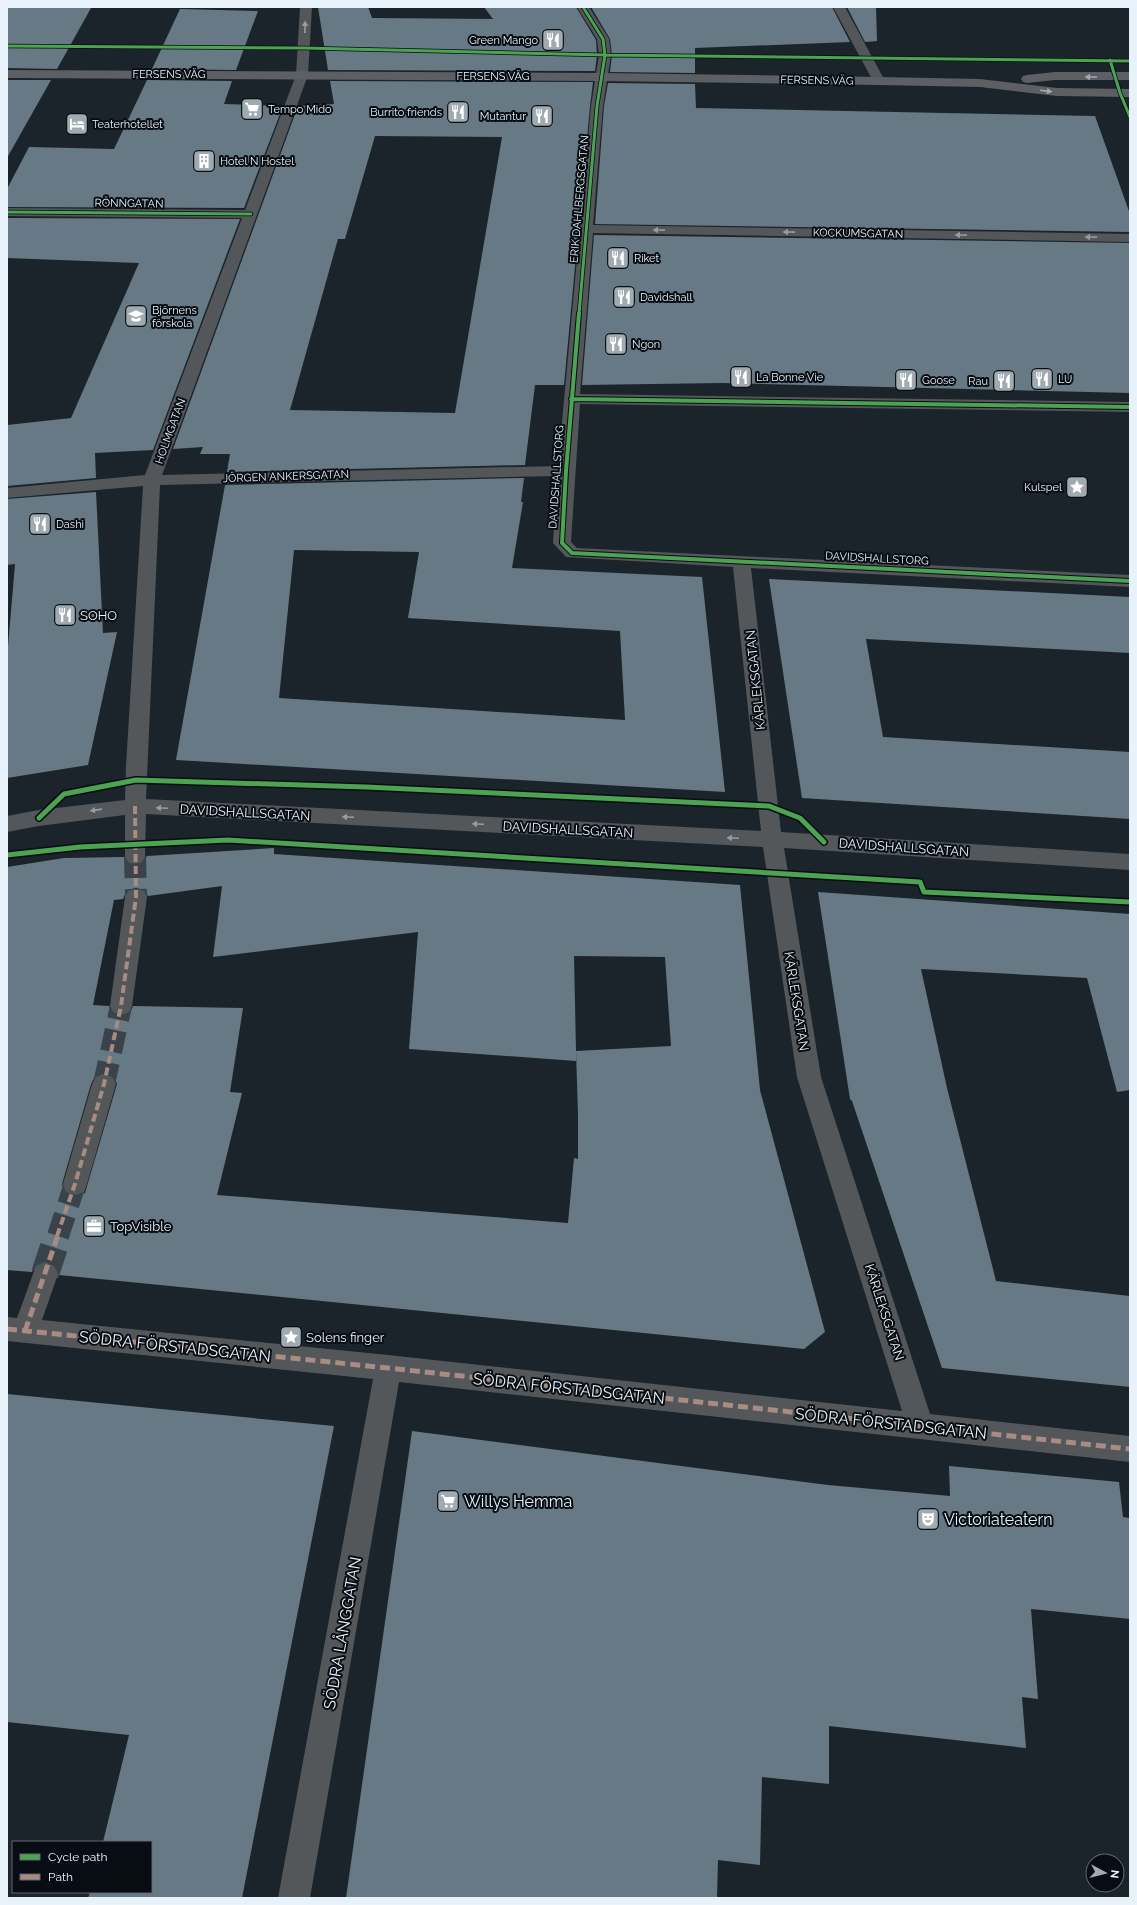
<svg xmlns="http://www.w3.org/2000/svg" width="1137" height="1905" font-family="Raleway,sans-serif">
  <rect width="100%" height="100%" fill="#1b242a"/>
  <!-- building -->
  <path fill="#677984" fill-rule="evenodd" d="M 7,7 L 8,7 L 91,8 L 57,69 L 7,68 Z
    M 318,7 L 368,7 L 372,18 L 493,19 L 484,7 L 576,7 L 596,40 L 597,55 L 595,71 L 328,70 Z
    M 591,7 L 832,7 L 850,42 L 695,48 L 695,73 L 610,72 L 612,55 L 610,39 Z
    M 847,7 L 876,7 L 877,41 L 865,42 Z
    M 180,9 L 258,11 L 236,70 L 152,69 Z
    M 7,80 L 51,80 L 7,158 Z
    M 147,80 L 232,81 L 224,104 L 283,106 L 244,208 L 7,207 L 7,189 L 29,147 L 114,149 Z
    M 330,81 L 593,82 L 590,106 L 564,385 L 535,385 L 525,465 L 227,472 L 230,454 L 200,454 L 203,447 L 173,449 L 298,106 L 334,104 ZM 375,136 L 502,137 L 455,413 L 290,410 L 338,239 L 345,239 Z
    M 608,83 L 695,84 L 696,108 L 1095,116 L 1130,214 L 1130,232 L 595,224 L 604,106 Z
    M 7,218 L 240,219 L 153,450 L 95,453 L 96,478 L 7,486 L 7,425 L 71,418 L 139,263 L 7,258 Z
    M 594,235 L 1130,243 L 1130,393 L 722,383 L 582,385 Z
    M 524,478 L 521,502 L 523,502 L 512,568 L 702,577 L 725,792 L 176,760 L 225,485 ZM 294,550 L 419,552 L 408,618 L 620,631 L 625,720 L 279,698 Z
    M 96,492 L 103,633 L 117,632 L 88,765 L 7,778 L 7,658 L 15,564 L 7,565 L 7,499 Z
    M 769,579 L 1130,597 L 1130,653 L 866,639 L 883,737 L 1130,752 L 1130,819 L 802,798 Z
    M 274,848 L 274,854 L 740,885 L 760,1090 L 825,1332 L 804,1349 L 59,1275 L 55,1265 L 46,1261 L 35,1265 L 32,1272 L 7,1270 L 7,867 L 64,858 L 124,857 L 128,863 L 135,865 L 143,863 L 147,856 ZM 222,886 L 213,957 L 418,932 L 409,1049 L 576,1061 L 576,1051 L 578,1115 L 578,1159 L 574,1158 L 568,1223 L 217,1195 L 242,1093 L 230,1092 L 243,1008 L 133,1006 L 130,1013 L 120,1016 L 112,1013 L 109,1006 L 93,1005 L 114,900 L 123,899 L 127,890 L 136,888 L 144,890 L 148,896 ZM 574,956 L 665,957 L 671,1046 L 576,1051 ZM 105,1073 L 113,1076 L 117,1084 L 85,1193 L 75,1196 L 65,1193 L 62,1184 L 91,1084 L 95,1076 Z
    M 818,892 L 1130,914 L 1130,1090 L 1117,1092 L 1087,978 L 921,969 L 947,1088 L 996,1281 L 1130,1296 L 1130,1387 L 942,1368 L 852,1101 L 850,1099 Z
    M 7,1394 L 334,1426 L 242,1898 L 88,1898 L 90,1892 L 151,1892 L 151,1842 L 103,1842 L 129,1735 L 7,1722 Z
    M 412,1431 L 828,1485 L 950,1496 L 949,1466 L 1119,1482 L 1123,1517 L 1130,1518 L 1130,1619 L 1031,1609 L 1038,1699 L 1022,1697 L 1026,1748 L 829,1726 L 829,1784 L 762,1777 L 760,1865 L 718,1860 L 717,1898 L 346,1898 Z"/>
  <g fill="none" stroke-linecap="round" stroke-linejoin="round">
    <!-- minor-tunnel-far1 -->
    <path stroke="#3a4349" stroke-width="22" stroke-dasharray="22 11" stroke-linecap="butt" d="M 135,856 L 136,897
      M 104,1084 L 121,1006
      M 58,1236 L 75,1184"/>
    <!-- minor-tunnel -->
    <path stroke="#3a4349" stroke-width="28" stroke-dasharray="28 14" stroke-linecap="butt" d="M 45,1274 L 58,1235"/>
    <!-- minor -->
    <path fill="#53575a" fill-rule="evenodd" d="M 300,7 L 312,7 L 308,75 L 162,475 L 558,466 L 591,106 L 599,55 L 597,39 L 577,7 L 589,7 L 609,39 L 611,55 L 603,106 L 593,225 L 1130,234 L 1130,242 L 593,233 L 580,394 L 1130,402 L 1130,412 L 580,404 L 571,542 L 577,548 L 1130,575 L 1130,587 L 751,568 L 781,832 L 1130,854 L 1130,870 L 784,848 L 821,1077 L 930,1414 L 1130,1436 L 1130,1462 L 399,1382 L 310,1898 L 278,1898 L 373,1379 L 7,1341 L 7,1317 L 17,1318 L 36,1266 L 45,1262 L 54,1266 L 58,1274 L 42,1320 L 388,1355 L 902,1411 L 797,1077 L 763,847 L 146,814 L 145,856 L 142,862 L 135,864 L 128,862 L 125,856 L 125,815 L 39,826 L 7,832 L 7,816 L 39,810 L 125,800 L 126,766 L 143,486 L 7,498 L 7,488 L 145,475 L 242,218 L 7,216 L 7,208 L 245,210 L 296,75 ZM 557,476 L 553,543 L 566,557 L 733,567 L 761,831 L 146,799 L 160,485 Z
      M 833,7 L 845,7 L 885,81 L 883,84 L 875,84 L 873,81 Z
      M 136,889 L 144,891 L 147,897 L 132,1006 L 129,1012 L 121,1015 L 113,1012 L 110,1006 L 125,897 L 128,891 Z
      M 104,1074 L 112,1077 L 116,1084 L 87,1184 L 84,1192 L 75,1195 L 66,1192 L 63,1184 L 92,1084 L 96,1077 Z"/>
    <!-- major -->
    <path fill="#5c6064" fill-rule="evenodd" d="M 7,70 L 602,73 L 879,77 L 980,79 L 1057,88 L 1130,89 L 1130,97 L 1057,96 L 980,87 L 879,85 L 602,81 L 7,78 Z
      M 1055,72 L 1130,72 L 1130,80 L 1055,80 L 1027,83 L 1023,82 L 1021,79 L 1023,76 L 1027,75 Z"/>
    <!-- quiet-far1 -->
    <path stroke="#a88b81" stroke-width="4" stroke-dasharray="8 4" stroke-linecap="butt" d="M 57,1236 L 75,1184 L 104,1084 L 121,1006 L 136,897 L 135,806"/>
    <!-- quiet -->
    <path stroke="#a88b81" stroke-width="5" stroke-dasharray="10 5" stroke-linecap="butt" d="M 7,1329 L 388,1368 L 1130,1449
      M 25,1331 L 58,1235"/>
    <!-- cycleway-far2 casing -->
    <g stroke="#070d12" stroke-width="4.5">
      <path id="cycleway-far2" d="M 7,46 L 304,48 L 605,55 L 1130,61
        M 1110,60 L 1120,93 L 1130,117
        M 7,212 L 251,214
        M 579,314 L 597,106 L 605,55 L 603,39 L 583,7"/>
    </g>
    <!-- cycleway-far1 casing -->
    <g stroke="#070d12" stroke-width="6">
      <path id="cycleway-far1" d="M 579,313 L 566,471 L 562,543 L 572,553 L 1130,581
        M 571,399 L 1130,407"/>
    </g>
    <!-- cycleway casing -->
    <g stroke="#070d12" stroke-width="8">
      <path id="cycleway" d="M 39,818 L 64,794 L 136,780 L 366,787 L 769,806 L 800,818 L 824,842
        M 7,855 L 80,847 L 228,840 L 920,882 L 924,892 L 1130,902"/>
    </g>
    <!-- cycleway-far2 -->
    <use href="#cycleway-far2" stroke="#4ca352" stroke-width="3"/>
    <!-- cycleway-far1 -->
    <use href="#cycleway-far1" stroke="#4ca352" stroke-width="4"/>
    <!-- cycleway -->
    <use href="#cycleway" stroke="#4ca352" stroke-width="5"/>
  </g>
  <!-- one-way arrows -->
  <defs><path id="oneway-solid" d="M-6-.8H1V-3.2L6.5 0L1 3.2V.8H-6Z"/></defs>
  <g fill="#969da2">
    <use href="#oneway-solid" transform="translate(305 27) rotate(-88)"/>
    <use href="#oneway-solid" transform="translate(659 230) rotate(-179)"/>
    <use href="#oneway-solid" transform="translate(789 232) rotate(-179)"/>
    <use href="#oneway-solid" transform="translate(961 235) rotate(-179)"/>
    <use href="#oneway-solid" transform="translate(1091 237) rotate(-179)"/>
    <use href="#oneway-solid" transform="translate(162 808) rotate(-177)"/>
    <use href="#oneway-solid" transform="translate(96 810) rotate(172)"/>
    <use href="#oneway-solid" transform="translate(348 817) rotate(-177)"/>
    <use href="#oneway-solid" transform="translate(478 824) rotate(-177)"/>
    <use href="#oneway-solid" transform="translate(733 838) rotate(-177)"/>
  </g>
  <g fill="#a2a9af">
    <use href="#oneway-solid" transform="translate(1091 77) rotate(180)"/>
    <use href="#oneway-solid" transform="translate(1046 91) rotate(7)"/>
  </g>
  <!-- icons -->
  <defs>
    <g id="restaurant-square" transform="scale(1.15)"><rect x="-9" y="-9" width="18" height="18" rx="4" fill="#a0aab1" stroke="#070d12"/><path d="M-5-6h1v4h1v-4h1v4h1v-4h1v5L-1.5 .5V6h-2V.5L-5-1ZM5-6V6H3V1.5H1.5Q1.5-4 5-6Z" fill="#fff"/></g>
    <g id="supermarket-square" transform="scale(1.15)"><rect x="-9" y="-9" width="18" height="18" rx="4" fill="#a0aab1" stroke="#070d12"/><path d="M-6-5.5h2.5l.6 2H6L4.5 2H-2.5L-4.4-4H-6ZM-1.5 3.2a1.3 1.3 0 1 0 .1 0ZM3 3.2a1.3 1.3 0 1 0 .1 0Z" fill="#fff"/></g>
    <g id="hotel-square" transform="scale(1.15)"><rect x="-9" y="-9" width="18" height="18" rx="4" fill="#a0aab1" stroke="#070d12"/><path d="M-6-4.5h1.5V1H6V5H4.5V3h-9V5H-6ZM-4 0a1.8 1.8 0 1 1 3.6 0ZM.5 0V-2.5h3Q6-2.5 6 0Z" fill="#fff"/></g>
    <g id="building-square" transform="scale(1.15)"><rect x="-9" y="-9" width="18" height="18" rx="4" fill="#a0aab1" stroke="#070d12"/><path d="M-4-6H4V6H1V3H-1V6H-4ZM-2.5-4.3h1.7v1.8h-1.7ZM.8-4.3h1.7v1.8H.8ZM-2.5-1h1.7V.8h-1.7ZM.8-1h1.7V.8H.8Z" fill="#fff"/></g>
    <g id="school-square" transform="scale(1.15)"><rect x="-9" y="-9" width="18" height="18" rx="4" fill="#a0aab1" stroke="#070d12"/><path d="M0-5L7-2L0 1L-7-2ZM-4 1L0 2.5L4 1V4Q0 6-4 4Z" fill="#fff"/></g>
    <g id="sight-square" transform="scale(1.15)"><rect x="-9" y="-9" width="18" height="18" rx="4" fill="#a0aab1" stroke="#070d12"/><path d="M0-6L1.8-2.2L6-1.7L2.9 1.2L3.7 5.4L0 3.3L-3.7 5.4L-2.9 1.2L-6-1.7L-1.8-2.2Z" fill="#fff"/></g>
    <g id="office-square" transform="scale(1.15)"><rect x="-9" y="-9" width="18" height="18" rx="4" fill="#a0aab1" stroke="#070d12"/><path d="M-6-3h4V-5.5h4V-3h4V5H-6ZM-1-4.5V-3h2v-1.5ZM-6 0V1H6V0Z" fill="#fff"/></g>
    <g id="theatre-square" transform="scale(1.15)"><rect x="-9" y="-9" width="18" height="18" rx="4" fill="#a0aab1" stroke="#070d12"/><path d="M-5-5.5Q0-4 5-5.5V0Q5 5 0 6Q-5 5-5 0ZM-3.3-2.5H-1v1.5H-3.3ZM1-2.5H3.3v1.5H1ZM-2.8 1Q0 5.5 2.8 1Z" fill="#fff"/></g>
  </defs>
  <g fill-rule="evenodd">
    <use href="#restaurant-square" x="553" y="40"/>
    <use href="#supermarket-square" x="252" y="109"/>
    <use href="#restaurant-square" x="458" y="112"/>
    <use href="#restaurant-square" x="542" y="116"/>
    <use href="#hotel-square" x="77" y="124"/>
    <use href="#building-square" x="204" y="161"/>
    <use href="#restaurant-square" x="618" y="258"/>
    <use href="#restaurant-square" x="624" y="297"/>
    <use href="#school-square" x="136" y="316"/>
    <use href="#restaurant-square" x="616" y="344"/>
    <use href="#restaurant-square" x="741" y="377"/>
    <use href="#restaurant-square" x="1042" y="379"/>
    <use href="#restaurant-square" x="906" y="380"/>
    <use href="#restaurant-square" x="1004" y="381"/>
    <use href="#sight-square" x="1077" y="487"/>
    <use href="#restaurant-square" x="40" y="524"/>
    <use href="#restaurant-square" x="65" y="615"/>
    <use href="#office-square" x="94" y="1226"/>
    <use href="#sight-square" x="291" y="1337"/>
    <use href="#supermarket-square" x="448" y="1501"/>
    <use href="#theatre-square" x="928" y="1519"/>
  </g>
  <g text-anchor="middle" stroke-width="4" stroke-linejoin="round" paint-order="stroke">
    <!-- far-poi labels -->
    <g font-size="11" fill="#e8f2fa" stroke="#070d12" text-anchor="start">
      <text x="538" y="44" text-anchor="end">Green Mango</text>
      <text x="268" y="113">Tempo Mido</text>
      <text x="442" y="116" text-anchor="end">Burrito friends</text>
      <text x="526" y="120" text-anchor="end">Mutantur</text>
      <text x="92" y="128">Teaterhotellet</text>
      <text x="220" y="165">Hotel N Hostel</text>
      <text x="634" y="262">Riket</text>
      <text x="640" y="301">Davidshall</text>
      <text x="152" y="314">Björnens<tspan x="152" dy="13">förskola</tspan></text>
      <text x="632" y="348">Ngon</text>
      <text x="756" y="381">La Bonne Vie</text>
      <text x="1058" y="383">LU</text>
      <text x="922" y="384">Goose</text>
      <text x="988" y="385" text-anchor="end">Rau</text>
      <text x="1062" y="491" text-anchor="end">Kulspel</text>
      <text x="56" y="528">Dashi</text>
    </g>
    <!-- far-street labels -->
    <g font-size="11" fill="#e8f2fa" stroke="#070d12">
      <text x="169" y="78">FERSENS VÄG</text>
      <text x="493" y="80">FERSENS VÄG</text>
      <text transform="translate(817 80) rotate(1)" y="4">FERSENS VÄG</text>
      <text transform="translate(579 199) rotate(-85)" y="4">ERIK DAHLBERGSGATAN</text>
      <text transform="translate(129 203) rotate(1)" y="4">RÖNNGATAN</text>
      <text transform="translate(858 233) rotate(1)" y="4">KOCKUMSGATAN</text>
      <text transform="translate(170 431) rotate(-70)" y="4">HOLMGATAN</text>
      <text transform="translate(286 476) rotate(-2)" y="4">JÖRGEN ANKERSGATAN</text>
      <text transform="translate(556 477) rotate(-86)" y="4">DAVIDSHALLSTORG</text>
      <text transform="translate(877 558) rotate(3)" y="4">DAVIDSHALLSTORG</text>
    </g>
    <!-- poi labels -->
    <g font-size="13" fill="#e8f2fa" stroke="#070d12" text-anchor="start">
      <text x="80" y="620">SOHO</text>
      <text x="110" y="1231">TopVisible</text>
      <text x="306" y="1342">Solens finger</text>
    </g>
    <!-- street labels -->
    <g font-size="13" fill="#e8f2fa" stroke="#070d12">
      <text transform="translate(755 680) rotate(-96)" y="5">KÄRLEKSGATAN</text>
      <text transform="translate(245 812) rotate(3)" y="5">DAVIDSHALLSGATAN</text>
      <text transform="translate(568 829) rotate(3)" y="5">DAVIDSHALLSGATAN</text>
      <text transform="translate(904 847) rotate(4)" y="5">DAVIDSHALLSGATAN</text>
      <text transform="translate(797 1001) rotate(81)" y="5">KÄRLEKSGATAN</text>
      <text transform="translate(885 1312) rotate(72)" y="5">KÄRLEKSGATAN</text>
    </g>
    <!-- near-street labels -->
    <g font-size="16" fill="#e8f2fa" stroke="#070d12">
      <text transform="translate(175 1346) rotate(6)" y="6">SÖDRA FÖRSTADSGATAN</text>
      <text transform="translate(569 1388) rotate(6)" y="6">SÖDRA FÖRSTADSGATAN</text>
      <text transform="translate(891 1423) rotate(6)" y="6">SÖDRA FÖRSTADSGATAN</text>
      <text transform="translate(342 1633) rotate(-80)" y="6">SÖDRA LÅNGGATAN</text>
    </g>
    <!-- near-poi labels -->
    <g font-size="16" fill="#e8f2fa" stroke="#070d12" text-anchor="start">
      <text x="464" y="1507">Willys Hemma</text>
      <text x="944" y="1525">Victoriateatern</text>
    </g>
  </g>
  <!-- border -->
  <rect width="1137" height="1905" fill="none" stroke="#e8f2fa" stroke-width="16"/>
  <!-- legend -->
  <rect x="12" y="1841" width="140" height="52" fill="#070d12" stroke="#61696f"/>
  <rect x="20" y="1854" width="20" height="6" fill="#4ca352" stroke="#61696f"/>
  <text x="48" y="1861" font-size="12" fill="#e8f2fa">Cycle path</text>
  <rect x="20" y="1874" width="20" height="6" fill="#a88b81" stroke="#61696f"/>
  <text x="48" y="1881" font-size="12" fill="#e8f2fa">Path</text>
  <!-- north arrow -->
  <g transform="translate(1105 1873) rotate(97)"><circle r="19" fill="#070d12" stroke="#61696f"/>
  <path d="M0-3L7 15L0 10L-7 15Z" fill="#a0aab1"/>
  <text y="-6" font-size="11" font-weight="bold" text-anchor="middle" fill="#e8f2fa">N</text>
  </g>
</svg>
